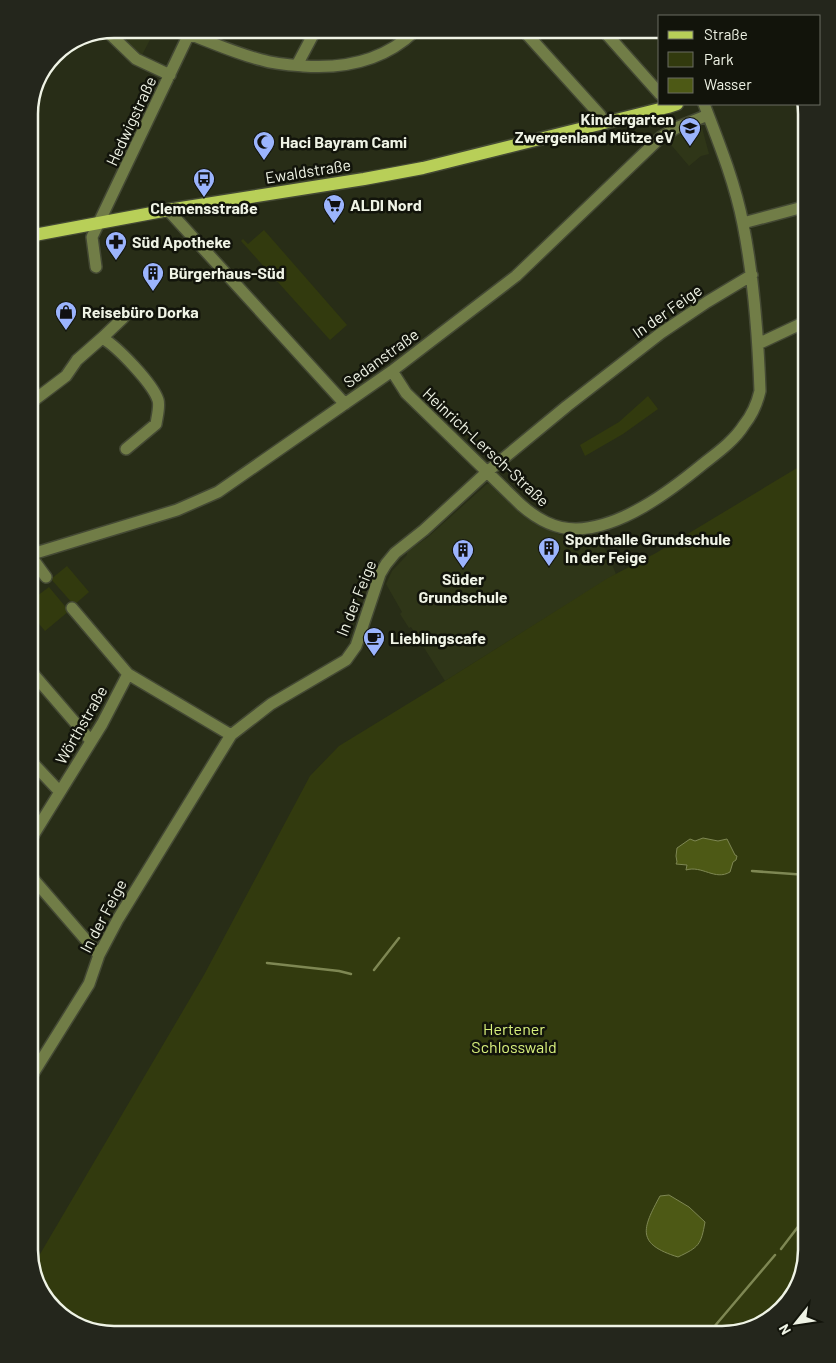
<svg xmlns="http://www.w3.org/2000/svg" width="836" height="1363" font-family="Barlow,sans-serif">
  <rect width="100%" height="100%" fill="#282d17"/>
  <!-- built -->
  <path fill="#2f3618" d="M 153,34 L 142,55 L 132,48 L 119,35 Z
    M 698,124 L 701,124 L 709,154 L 701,156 L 689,166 L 667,140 L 675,133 Z
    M 487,484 L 492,484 L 526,517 L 536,524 L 560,535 L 575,536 L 597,530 L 616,574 L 445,681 L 411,627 L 409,628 L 400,614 L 402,612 L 386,584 L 392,571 L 407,555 L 407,552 L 428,537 Z"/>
  <!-- green -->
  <path fill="#323a0e" d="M 264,230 L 347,325 L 330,340 L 241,241 L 243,239 L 248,244 Z
    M 648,396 L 658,409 L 623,434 L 585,456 L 580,445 L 619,422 Z
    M 807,462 L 807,1250 L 793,1296 L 760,1325 L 722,1334 L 108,1334 L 67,1320 L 38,1287 L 33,1266 L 204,975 L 310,776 L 339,746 L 437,686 L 608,578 L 656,553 Z
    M 67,566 L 89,592 L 74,605 L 51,579 Z
    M 49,587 L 69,611 L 45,631 L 29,612 L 29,602 Z"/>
  <!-- water -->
  <path fill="#4d5915" stroke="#7e8753" d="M 703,838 L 718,841 L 727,839 L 735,855 L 737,856 L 736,860 L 733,862 L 730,872 C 715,881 702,865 686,870 L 687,865 L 676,864 L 677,862 L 676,856 L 677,848 L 690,839 L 695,841 Z
    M 669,1195 L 689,1207 L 705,1222 C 701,1245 699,1247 678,1257 C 636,1244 642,1229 660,1196 Z"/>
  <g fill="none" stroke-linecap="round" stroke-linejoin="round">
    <!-- stream -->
    <path stroke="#7e8753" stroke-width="2.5" d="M 752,871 L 807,875
      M 267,963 L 339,971 L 351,974
      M 374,970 L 399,938
      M 781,1249 L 807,1215
      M 708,1334 L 775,1255"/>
    <!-- minor casing -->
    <g stroke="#444934" stroke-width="14">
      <path id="minor" d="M 603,30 L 660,94
        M 524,31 L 600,115 L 604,123
        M 189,34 C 213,43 237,54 262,60 C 275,64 290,65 303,66 C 344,69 383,61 414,32
        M 111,35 L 136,59 L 170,75
        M 297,65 L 314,33
        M 168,210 L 345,404
        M 743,223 L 807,206
        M 96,267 L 92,237 L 189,34
        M 102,338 L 123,318
        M 758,344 L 807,321
        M 392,371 L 406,393 L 521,505 C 537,519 554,529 576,529 C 621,528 669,492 703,464 C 717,453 734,441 744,425 C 752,415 757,404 760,391 C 758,335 754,279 743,224 C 735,183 719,143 704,104
        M 29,404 L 66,376 L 77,360 L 102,338 C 117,346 153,384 158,400 C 160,406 157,417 156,424 L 126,449
        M 29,549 L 30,555 L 46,577
        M 29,555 L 177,510 L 218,492 L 392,371 L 516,276 L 661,137 L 678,127 L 708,115
        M 72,608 L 128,674 L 231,735
        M 29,669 L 91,741
        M 29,759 L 60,792
        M 29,842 L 102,724 L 128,674
        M 29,874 L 99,955
        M 29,1080 L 89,984 L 99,955 L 118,919 L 231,735 L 271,704 L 346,660 L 356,646 L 380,574 L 386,564 L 395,553 L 424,530 L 487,472 L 567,406 L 661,333 L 707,302 L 752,275"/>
    </g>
    <!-- major casing -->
    <g stroke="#444934" stroke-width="15">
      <path id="major" d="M 29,236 L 168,210 L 364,179 L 423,168 L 668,107 L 677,104"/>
    </g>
    <!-- minor -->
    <use href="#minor" stroke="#717d47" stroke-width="11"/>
    <!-- major -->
    <use href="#major" stroke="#b8cf58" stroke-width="12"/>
  </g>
  <!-- icons -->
  <defs>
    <g id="school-pin" transform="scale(1.125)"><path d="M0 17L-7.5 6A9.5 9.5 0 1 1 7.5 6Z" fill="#9bb4fd" stroke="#12140b"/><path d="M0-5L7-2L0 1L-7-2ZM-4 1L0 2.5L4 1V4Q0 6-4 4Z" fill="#111"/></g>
    <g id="mosque-pin" transform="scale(1.125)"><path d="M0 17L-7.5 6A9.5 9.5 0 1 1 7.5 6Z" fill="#9bb4fd" stroke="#12140b"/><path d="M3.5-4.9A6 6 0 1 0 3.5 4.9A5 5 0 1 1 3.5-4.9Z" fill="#111"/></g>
    <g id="bus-pin" transform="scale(1.125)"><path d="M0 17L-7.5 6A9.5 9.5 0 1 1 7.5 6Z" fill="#9bb4fd" stroke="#12140b"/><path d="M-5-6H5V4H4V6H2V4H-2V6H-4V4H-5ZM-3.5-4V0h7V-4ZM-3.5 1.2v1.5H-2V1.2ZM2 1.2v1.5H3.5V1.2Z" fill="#111"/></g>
    <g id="supermarket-pin" transform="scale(1.125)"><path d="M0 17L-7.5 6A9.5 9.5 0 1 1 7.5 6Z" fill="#9bb4fd" stroke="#12140b"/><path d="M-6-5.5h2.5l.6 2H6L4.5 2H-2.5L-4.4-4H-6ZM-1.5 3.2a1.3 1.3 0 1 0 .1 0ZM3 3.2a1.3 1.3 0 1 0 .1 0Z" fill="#111"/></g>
    <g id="pharmacy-pin" transform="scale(1.125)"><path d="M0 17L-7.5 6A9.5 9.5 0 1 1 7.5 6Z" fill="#9bb4fd" stroke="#12140b"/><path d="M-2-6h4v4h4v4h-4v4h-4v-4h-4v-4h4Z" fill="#111"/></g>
    <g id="building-pin" transform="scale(1.125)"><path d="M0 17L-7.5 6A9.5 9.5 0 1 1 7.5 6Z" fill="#9bb4fd" stroke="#12140b"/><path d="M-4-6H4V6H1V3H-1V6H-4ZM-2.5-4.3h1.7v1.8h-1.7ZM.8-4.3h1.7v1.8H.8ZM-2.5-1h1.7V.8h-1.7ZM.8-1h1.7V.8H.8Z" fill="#111"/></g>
    <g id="shop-pin" transform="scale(1.125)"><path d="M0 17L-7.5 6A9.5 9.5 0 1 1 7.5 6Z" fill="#9bb4fd" stroke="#12140b"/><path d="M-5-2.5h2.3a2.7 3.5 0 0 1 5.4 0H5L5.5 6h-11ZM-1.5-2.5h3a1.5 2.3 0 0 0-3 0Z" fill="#111"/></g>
    <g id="cafe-pin" transform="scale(1.125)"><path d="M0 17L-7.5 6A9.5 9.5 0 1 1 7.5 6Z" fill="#9bb4fd" stroke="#12140b"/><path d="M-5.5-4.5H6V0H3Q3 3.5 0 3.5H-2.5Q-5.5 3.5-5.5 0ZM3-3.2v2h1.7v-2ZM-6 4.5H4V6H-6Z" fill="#111"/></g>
  </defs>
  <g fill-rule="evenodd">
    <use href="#school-pin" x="690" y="128"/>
    <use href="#mosque-pin" x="264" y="142"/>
    <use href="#bus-pin" x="204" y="179"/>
    <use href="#supermarket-pin" x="334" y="205"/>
    <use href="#pharmacy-pin" x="116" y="242"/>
    <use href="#building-pin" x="153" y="273"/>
    <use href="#shop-pin" x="66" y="312"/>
    <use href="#building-pin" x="549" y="548"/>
    <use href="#building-pin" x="463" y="550"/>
    <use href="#cafe-pin" x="374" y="638"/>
  </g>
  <g text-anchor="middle" stroke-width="5" stroke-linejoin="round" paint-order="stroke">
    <!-- poi labels -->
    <g font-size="16" font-weight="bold" fill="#eff3e5" stroke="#12140b" text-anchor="start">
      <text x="674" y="125" text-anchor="end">Kindergarten<tspan x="674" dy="18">Zwergenland Mütze eV</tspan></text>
      <text x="280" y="148">Haci Bayram Cami</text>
      <text x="350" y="211">ALDI Nord</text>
      <text x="204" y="214" text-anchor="middle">Clemensstraße</text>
      <text x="132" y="248">Süd Apotheke</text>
      <text x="169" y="279">Bürgerhaus-Süd</text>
      <text x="82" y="318">Reisebüro Dorka</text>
      <text x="565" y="545">Sporthalle Grundschule<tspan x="565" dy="18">In der Feige</tspan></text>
      <text x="463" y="585" text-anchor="middle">Süder<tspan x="463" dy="18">Grundschule</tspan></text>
      <text x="390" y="644">Lieblingscafe</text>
    </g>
    <!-- street labels -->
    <g font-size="16" fill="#eff3e5" stroke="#12140b">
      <text transform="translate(131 121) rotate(-65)" y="6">Hedwigstraße</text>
      <text transform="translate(308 171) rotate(-9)" y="6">Ewaldstraße</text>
      <text transform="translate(667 311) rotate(-35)" y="6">In der Feige</text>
      <text transform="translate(381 358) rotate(-36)" y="6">Sedanstraße</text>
      <text transform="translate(486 447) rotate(43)" y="6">Heinrich-Lersch-Straße</text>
      <text transform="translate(356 598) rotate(-68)" y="6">In der Feige</text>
      <text transform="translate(81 725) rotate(-60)" y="6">Wörthstraße</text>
      <text transform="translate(103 916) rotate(-62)" y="6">In der Feige</text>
    </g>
    <!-- park labels -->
    <g font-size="16" fill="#d8f07d" stroke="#12140b">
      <text x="514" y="1035">Hertener<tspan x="514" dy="18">Schlosswald</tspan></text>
    </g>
  </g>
  <!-- crop -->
  <path d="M0 0H836V1363H0ZM114 38H722A76 76 0 0 1 798 114V1250A76 76 0 0 1 722 1326H114A76 76 0 0 1 38 1250V114A76 76 0 0 1 114 38Z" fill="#24261c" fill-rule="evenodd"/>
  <path fill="none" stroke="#eff3e5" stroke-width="2.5" d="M114 38H722A76 76 0 0 1 798 114V1250A76 76 0 0 1 722 1326H114A76 76 0 0 1 38 1250V114A76 76 0 0 1 114 38Z"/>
  <!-- legend -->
  <rect x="658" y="15" width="162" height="90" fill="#12140b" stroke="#6a6d62"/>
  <rect x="668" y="31" width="25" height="8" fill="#b8cf58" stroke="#6a6d62"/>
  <text x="704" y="40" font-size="15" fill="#eff3e5">Straße</text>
  <rect x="668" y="52" width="25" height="15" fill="#323a0e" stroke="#6a6d62"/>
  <text x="704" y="65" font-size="15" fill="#eff3e5">Park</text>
  <rect x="668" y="78" width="25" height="15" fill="#4d5915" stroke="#6a6d62"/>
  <text x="704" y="90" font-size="15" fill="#eff3e5">Wasser</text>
  <!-- north arrow -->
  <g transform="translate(796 1323) rotate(240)" stroke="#12140b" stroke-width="4" paint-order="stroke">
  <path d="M0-4L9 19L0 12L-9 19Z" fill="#eff3e5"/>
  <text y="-8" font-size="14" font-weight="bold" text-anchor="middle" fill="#eff3e5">N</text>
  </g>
</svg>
